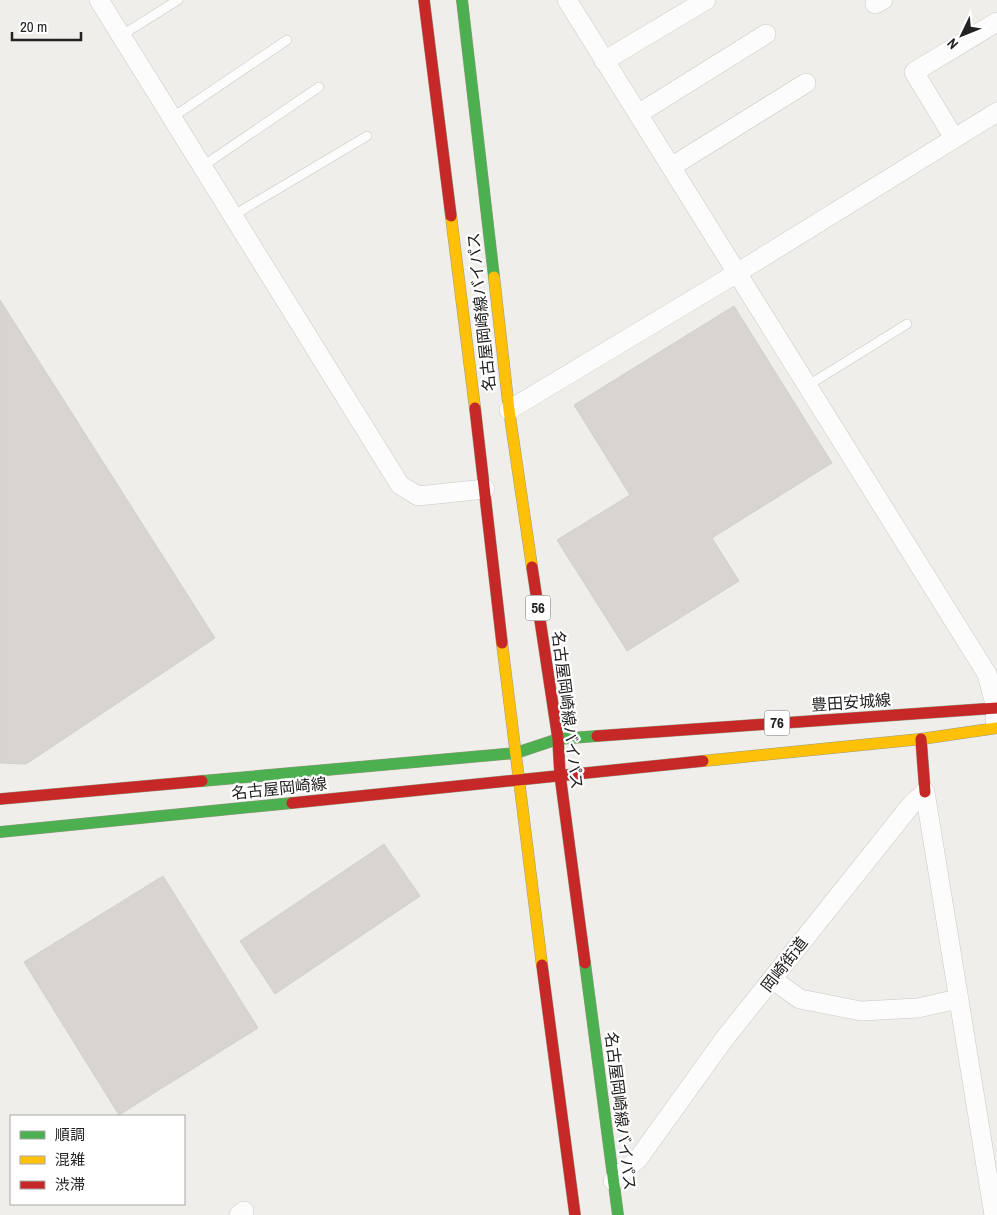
<svg xmlns="http://www.w3.org/2000/svg" width="997" height="1215" font-family="'Archivo Narrow','Noto Sans JP',sans-serif">
  <rect width="100%" height="100%" fill="#f0eeeb"/>
  <!-- building -->
  <path fill="#d7d4d2" stroke="#d3d0cc" d="M 0,300 L 215,638 L 26,764 L 0,763 Z
    M 734,306 L 832,463 L 712,538 L 739,581 L 627,651 L 557,540 L 630,495 L 574,405 Z
    M 384,844 L 420,896 L 275,994 L 240,941 Z
    M 163,876 L 258,1028 L 119,1115 L 24,962 Z"/>
  <g fill="none" stroke-linecap="round" stroke-linejoin="round">
    <!-- lane casing -->
    <g stroke="#c9c8c7" stroke-width="10">
      <path id="lane" d="M 122,35 L 178,0
        M 173,117 L 287,40
        M 203,166 L 319,87
        M 234,215 L 367,136
        M 807,386 L 907,324"/>
    </g>
    <!-- street casing -->
    <g stroke="#c9c8c7" stroke-width="20">
      <path id="street" d="M 99,0 L 400,485 L 418,496 L 485,489
        M 567,0 L 987,674 L 996,708 L 995,720
        M 875,4 L 883,0
        M 604,61 L 706,0
        M 638,114 L 766,34
        M 954,138 L 914,72 L 997,22
        M 671,167 L 806,83
        M 509,410 L 737,273 L 997,112
        M 925,792 L 994,1215
        M 772,979 L 800,999 L 861,1011 L 918,1008 L 958,999
        M 613,1181 L 638,1159 L 725,1038 L 911,805 L 925,792
        M 239,1215 L 244,1211"/>
    </g>
    <!-- fast casing -->
    <g stroke="#999a82" stroke-width="12">
      <path id="fast" d="M 462,0 L 494,277
        M 202,781 L 516,753 L 558,739 L 597,736
        M 0,832 L 292,803
        M 585,963 L 618,1215"/>
    </g>
    <!-- slow casing -->
    <g stroke="#999a82" stroke-width="12">
      <path id="slow" d="M 451,216 L 475,408
        M 494,277 L 509,410 L 532,567
        M 502,643 L 542,965
        M 703,761 L 921,739 L 997,728"/>
    </g>
    <!-- jam casing -->
    <g stroke="#999a82" stroke-width="12">
      <path id="jam" d="M 424,0 L 451,216
        M 475,408 L 502,643
        M 532,567 L 558,739 L 560,775 L 585,963
        M 597,736 L 997,708
        M 921,739 L 925,792
        M 0,799 L 202,781
        M 292,803 L 703,761
        M 542,965 L 575,1215"/>
    </g>
    <!-- lane -->
    <use href="#lane" stroke="#fdfcfc" stroke-width="9"/>
    <!-- street -->
    <use href="#street" stroke="#fdfcfc" stroke-width="19"/>
    <!-- fast -->
    <use href="#fast" stroke="#4caf50" stroke-width="11"/>
    <!-- slow -->
    <use href="#slow" stroke="#ffc107" stroke-width="11"/>
    <!-- jam -->
    <use href="#jam" stroke="#c62828" stroke-width="11"/>
  </g>
  <g text-anchor="middle" stroke-width="4.5" stroke-linejoin="round" paint-order="stroke">
    <!-- shield labels -->
    <g fill="#fff" stroke="#646464" stroke-width="1">
      <rect x="525.5" y="595.5" width="25" height="25" rx="4"/>
      <rect x="764.5" y="710.5" width="25" height="25" rx="4"/>
    </g>
    <g font-size="15" font-weight="bold" fill="#222">
      <text x="538" y="613">56</text>
      <text x="777" y="728">76</text>
    </g>
    <!-- street labels -->
    <g font-size="16" fill="#222" stroke="#fff">
      <text transform="translate(481 312) rotate(-96)" y="6">名古屋岡崎線バイパス</text>
      <text transform="translate(851 702) rotate(-4)" y="6">豊田安城線</text>
      <text transform="translate(568 710) rotate(83)" y="6">名古屋岡崎線バイパス</text>
      <text transform="translate(279 788) rotate(-6)" y="6">名古屋岡崎線</text>
      <text transform="translate(784 964) rotate(-52)" y="6">岡崎街道</text>
      <text transform="translate(621 1111) rotate(83)" y="6">名古屋岡崎線バイパス</text>
    </g>
  </g>
  <!-- legend -->
  <rect x="10" y="1115" width="175" height="90" fill="#ffffff" stroke="#a7a7a7"/>
  <rect x="20" y="1131" width="25" height="8" fill="#4caf50" stroke="#a7a7a7"/>
  <text x="55" y="1140" font-size="15" fill="#222222">順調</text>
  <rect x="20" y="1156" width="25" height="8" fill="#ffc107" stroke="#a7a7a7"/>
  <text x="55" y="1165" font-size="15" fill="#222222">混雑</text>
  <rect x="20" y="1181" width="25" height="8" fill="#c62828" stroke="#a7a7a7"/>
  <text x="55" y="1190" font-size="15" fill="#222222">渋滞</text>
  <!-- north arrow -->
  <g transform="translate(962 35) rotate(227)" stroke="#ffffff" stroke-width="4" paint-order="stroke">
  <path d="M0-4L9 19L0 12L-9 19Z" fill="#222222"/>
  <text y="-8" font-size="14" font-weight="bold" text-anchor="middle" fill="#222222">N</text>
  </g>
  <!-- scale -->
  <path d="M12 32v8h69v-8" fill="none" stroke="#222222" stroke-width="2.5"/>
  <text x="20" y="32" font-size="15" fill="#222222" stroke="#ffffff" stroke-width="4" paint-order="stroke">20 m</text>
</svg>
